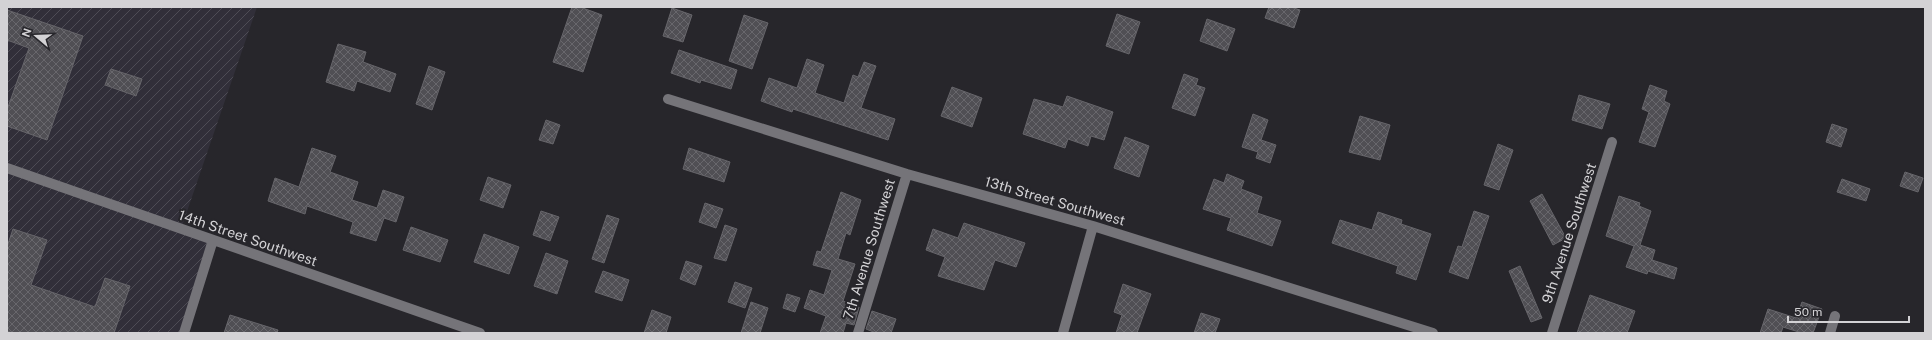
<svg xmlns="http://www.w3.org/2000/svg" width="1932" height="340" font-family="'Public Sans',sans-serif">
  <defs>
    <pattern id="industrial-furrows" width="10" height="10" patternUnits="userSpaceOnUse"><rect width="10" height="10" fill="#312f39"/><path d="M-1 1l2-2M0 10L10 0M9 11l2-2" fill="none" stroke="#4e4c55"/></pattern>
    <pattern id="building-cross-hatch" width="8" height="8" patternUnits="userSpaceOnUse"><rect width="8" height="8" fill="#504f54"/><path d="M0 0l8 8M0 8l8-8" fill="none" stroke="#68676c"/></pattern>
  </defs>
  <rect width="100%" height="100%" fill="#27262b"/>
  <!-- industrial -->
  <path fill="url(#industrial-furrows)" d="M 7,7 L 257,7 L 181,229 L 213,240 L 184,333 L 7,333 Z"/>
  <!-- building -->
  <path fill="url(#building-cross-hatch)" stroke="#66656a" d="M 572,7 L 580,7 L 602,15 L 583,72 L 553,62 Z
    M 1269,7 L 1291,7 L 1300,10 L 1294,28 L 1265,18 Z
    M 672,8 L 692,15 L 683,42 L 663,36 Z
    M 7,10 L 83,36 L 47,140 L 7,126 L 7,110 L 29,48 L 7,40 Z
    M 1117,14 L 1140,22 L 1129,54 L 1106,46 Z
    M 744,15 L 768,23 L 752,69 L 729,61 Z
    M 1207,19 L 1235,29 L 1227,51 L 1200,41 Z
    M 338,44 L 366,52 L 363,62 L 396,74 L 390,92 L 357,81 L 354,91 L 326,82 Z
    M 679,50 L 737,70 L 731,89 L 701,80 L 700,83 L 671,73 Z
    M 807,59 L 824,65 L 815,93 L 844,103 L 853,75 L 858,77 L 864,62 L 876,66 L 861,108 L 895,119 L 888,140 L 793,109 L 792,112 L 761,101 L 769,78 L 797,88 Z
    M 429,66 L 445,72 L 432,110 L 416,104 Z
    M 111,69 L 142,79 L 136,96 L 105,85 Z
    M 1184,74 L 1198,79 L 1196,85 L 1205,88 L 1195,116 L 1172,108 Z
    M 1650,85 L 1667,91 L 1664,101 L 1670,104 L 1655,147 L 1639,142 L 1649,112 L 1642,109 Z
    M 952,87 L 982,98 L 972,127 L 941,116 Z
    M 1579,95 L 1610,104 L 1602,129 L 1572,120 Z
    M 1067,96 L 1113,112 L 1104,140 L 1091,136 L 1088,146 L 1068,139 L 1065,148 L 1023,134 L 1034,99 L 1063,107 Z
    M 1253,114 L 1268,120 L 1261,140 L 1276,145 L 1270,163 L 1256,158 L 1258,152 L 1242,147 Z
    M 1360,116 L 1390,125 L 1380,160 L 1349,152 Z
    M 546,120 L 560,125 L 553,144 L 539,140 Z
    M 1832,124 L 1847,129 L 1841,147 L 1826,142 Z
    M 1125,137 L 1149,146 L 1139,177 L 1114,168 Z
    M 1498,144 L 1513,150 L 1499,190 L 1484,185 Z
    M 312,148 L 336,156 L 330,172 L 358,182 L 352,200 L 377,208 L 383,190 L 404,197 L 396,222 L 384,218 L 376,241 L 350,233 L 353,222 L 307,206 L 305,214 L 268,201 L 275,178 L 299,187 Z
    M 689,148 L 730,162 L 724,182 L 683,169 Z
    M 1905,172 L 1923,178 L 1918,192 L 1900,186 Z
    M 1227,174 L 1244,181 L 1241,189 L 1262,197 L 1257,213 L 1281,221 L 1272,246 L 1227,230 L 1231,218 L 1203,209 L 1214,179 L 1224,183 Z
    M 488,177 L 511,185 L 503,208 L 480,200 Z
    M 1842,179 L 1870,189 L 1866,201 L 1837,192 Z
    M 841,192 L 861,200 L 850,235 L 846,233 L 838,259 L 855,264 L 843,301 L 859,307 L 854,325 L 846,323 L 843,333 L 820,333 L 826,316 L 804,308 L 810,290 L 824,295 L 832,270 L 813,265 L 817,251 L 821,252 Z
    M 1542,194 L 1566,238 L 1553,245 L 1530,201 Z
    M 1619,196 L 1640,203 L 1639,206 L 1651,211 L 1640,245 L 1655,250 L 1652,260 L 1677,268 L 1674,279 L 1648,271 L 1647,274 L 1626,267 L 1634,246 L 1606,236 Z
    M 705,203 L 723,209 L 716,228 L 699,222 Z
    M 541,211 L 559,217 L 550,241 L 533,235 Z
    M 1474,211 L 1489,216 L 1468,279 L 1449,272 L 1458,246 L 1462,247 Z
    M 1378,212 L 1402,220 L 1401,224 L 1431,234 L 1416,280 L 1396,273 L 1398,266 L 1332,243 L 1340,220 L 1372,230 Z
    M 607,215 L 619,219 L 604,263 L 592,259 Z
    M 964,223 L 1025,243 L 1016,267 L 995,260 L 984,290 L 938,276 L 945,257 L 926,250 L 933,229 L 958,238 Z
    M 725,225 L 737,229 L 726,261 L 714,258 Z
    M 411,227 L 448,240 L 440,262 L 403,250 Z
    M 13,229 L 47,240 L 31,285 L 95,307 L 105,278 L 130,286 L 114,333 L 13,333 L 7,331 L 7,247 Z
    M 484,234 L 519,247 L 509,274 L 474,262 Z
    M 546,253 L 568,261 L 557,294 L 534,286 Z
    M 686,261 L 702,266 L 695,285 L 680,279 Z
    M 1520,266 L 1542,318 L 1531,322 L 1509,271 Z
    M 603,271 L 629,280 L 622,301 L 595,292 Z
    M 735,282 L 752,288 L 745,308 L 728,302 Z
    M 1123,284 L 1151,294 L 1137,333 L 1116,333 L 1122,315 L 1114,312 Z
    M 787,294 L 800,298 L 795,312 L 783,308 Z
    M 1590,295 L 1635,311 L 1627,333 L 1577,333 Z
    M 751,302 L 768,308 L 760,333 L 741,333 Z
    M 1802,302 L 1822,309 L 1813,333 L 1802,333 L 1783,327 L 1781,333 L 1760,333 L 1768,309 L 1796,318 Z
    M 652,310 L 671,317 L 666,333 L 644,333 Z
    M 872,311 L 896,319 L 891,333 L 876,333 L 866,329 Z
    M 1201,313 L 1220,319 L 1215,333 L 1194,333 Z
    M 230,315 L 278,330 L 277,333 L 224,333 Z"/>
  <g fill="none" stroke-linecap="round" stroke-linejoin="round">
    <!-- minor -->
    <path stroke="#757479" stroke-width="10" d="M 668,99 L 907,174 L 1093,226 L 1433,333
      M 7,168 L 480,333
      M 184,333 L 213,240
      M 858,333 L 907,174
      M 1063,333 L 1093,226
      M 1552,333 L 1612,142
      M 1830,333 L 1835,316"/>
  </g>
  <g text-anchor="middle" stroke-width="4" stroke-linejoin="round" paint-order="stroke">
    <!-- street labels -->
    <g font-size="14" fill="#d3d2d5" stroke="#27262b">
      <text transform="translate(1055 201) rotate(16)" y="5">13th Street Southwest</text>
      <text transform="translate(1569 233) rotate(-72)" y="5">9th Avenue Southwest</text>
      <text transform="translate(248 238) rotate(19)" y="5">14th Street Southwest</text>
      <text transform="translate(869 249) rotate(-73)" y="5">7th Avenue Southwest</text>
    </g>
  </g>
  <!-- border -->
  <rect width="1932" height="340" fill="none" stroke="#d3d2d5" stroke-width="16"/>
  <!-- north arrow -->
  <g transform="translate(36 36) rotate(289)" stroke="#27262b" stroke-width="3" paint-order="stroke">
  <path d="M0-3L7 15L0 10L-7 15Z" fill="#d3d2d5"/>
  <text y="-6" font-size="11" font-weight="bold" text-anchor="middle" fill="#d3d2d5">N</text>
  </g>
  <!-- scale -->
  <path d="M1788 316v6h121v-6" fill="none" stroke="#d3d2d5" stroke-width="2"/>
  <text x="1794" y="316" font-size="12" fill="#d3d2d5" stroke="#27262b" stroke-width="3" paint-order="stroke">50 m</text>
</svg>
